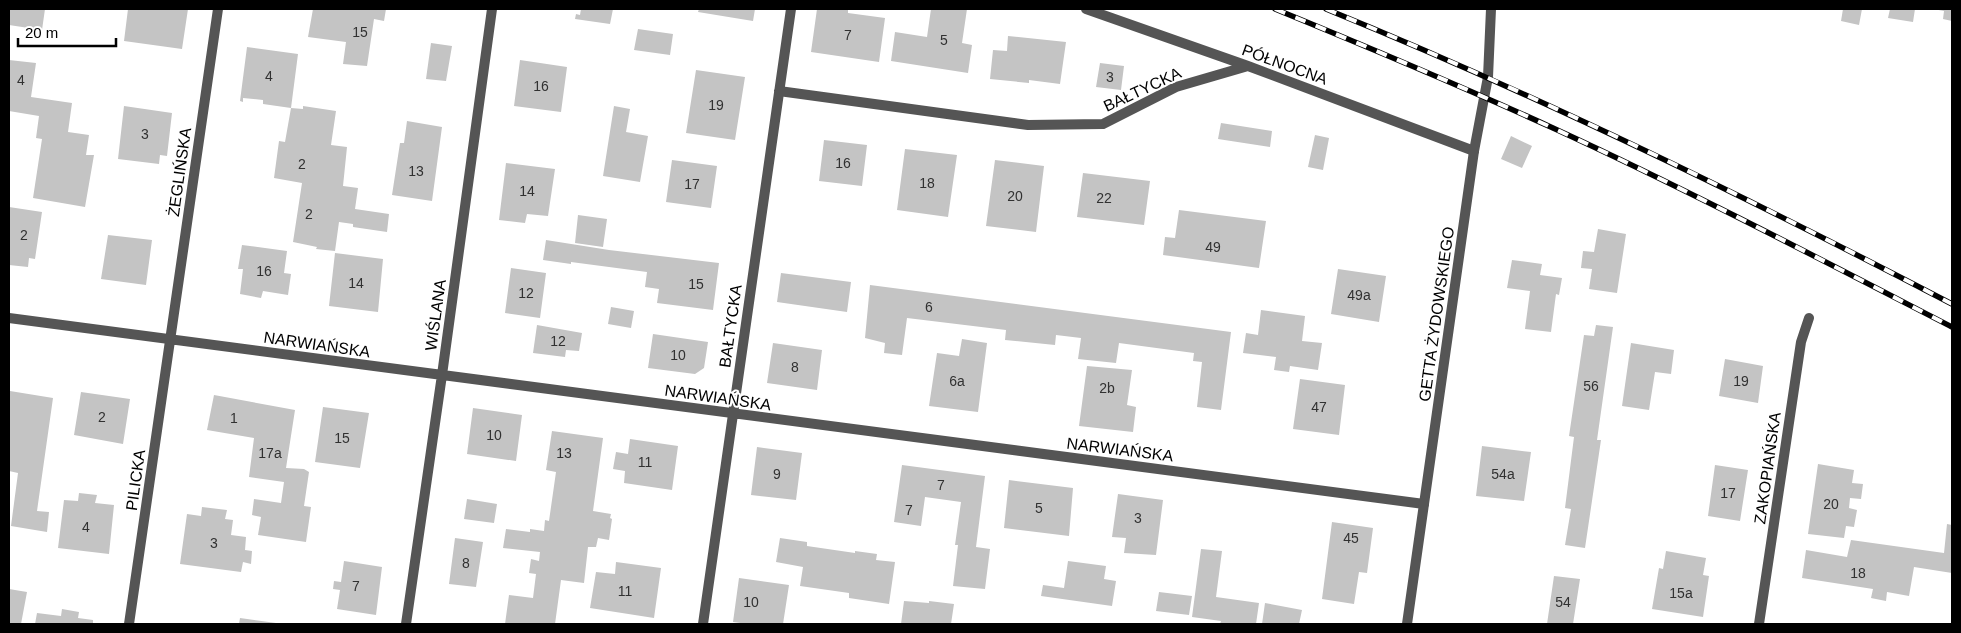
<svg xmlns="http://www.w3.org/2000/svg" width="1961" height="633" font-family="Helvetica,sans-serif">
  <rect width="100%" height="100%" fill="#fff"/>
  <!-- building -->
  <path fill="#c4c4c4" d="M 9,9 L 45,9 L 42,30 L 9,25 Z
    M 128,9 L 188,9 L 182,49 L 124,41 Z
    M 313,9 L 386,9 L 384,21 L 374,19 L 367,66 L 343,64 L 346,42 L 308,37 Z
    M 581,9 L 613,9 L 610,24 L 575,19 L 576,14 L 580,15 Z
    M 699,9 L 755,9 L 753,21 L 698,12 Z
    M 817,9 L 848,9 L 848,13 L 885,18 L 879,62 L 811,52 Z
    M 931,9 L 967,9 L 962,43 L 972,45 L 968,73 L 891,61 L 895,32 L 927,37 Z
    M 1843,9 L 1862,9 L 1859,25 L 1841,21 Z
    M 1890,9 L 1915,9 L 1913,22 L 1888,18 Z
    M 1933,9 L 1952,9 L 1952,21 L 1943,19 L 1944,11 Z
    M 638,29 L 673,34 L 670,55 L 634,50 Z
    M 1008,36 L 1066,42 L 1060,84 L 1029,80 L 1029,83 L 990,79 L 993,50 L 1007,51 Z
    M 431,43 L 452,46 L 446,81 L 426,79 Z
    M 247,47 L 298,54 L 291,108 L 263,104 L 263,100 L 243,98 L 243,102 L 240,101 Z
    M 9,60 L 36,63 L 31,97 L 72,103 L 68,132 L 89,135 L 86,155 L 94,155 L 85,207 L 33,198 L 42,139 L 36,138 L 39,116 L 9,111 Z
    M 520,60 L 567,67 L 561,112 L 514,106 Z
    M 1100,63 L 1124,66 L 1121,90 L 1096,87 Z
    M 696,70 L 745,77 L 735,140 L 686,133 Z
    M 124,106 L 172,113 L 167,156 L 160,155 L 159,164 L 118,159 Z
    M 303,106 L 336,111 L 331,145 L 347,147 L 343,186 L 358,188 L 355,209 L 389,214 L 387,232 L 353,227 L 353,224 L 339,222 L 335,251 L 316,249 L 317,247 L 293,242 L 302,183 L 274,178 L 279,141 L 285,142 L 291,108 L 303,109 Z
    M 614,106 L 630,109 L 626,132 L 648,136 L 640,182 L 603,176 Z
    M 407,121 L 442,127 L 432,201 L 392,195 L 400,143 L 404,143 Z
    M 1221,123 L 1272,131 L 1270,147 L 1218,139 Z
    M 1315,135 L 1329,138 L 1323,170 L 1308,167 Z
    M 1511,136 L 1532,146 L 1522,168 L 1501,159 Z
    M 824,140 L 867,145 L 862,186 L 819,181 Z
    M 905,149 L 957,155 L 948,217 L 897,210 Z
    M 672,160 L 717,166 L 711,208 L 666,202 Z
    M 995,160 L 1044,166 L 1036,232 L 986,226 Z
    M 506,163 L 555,169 L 548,216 L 527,214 L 525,223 L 499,220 Z
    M 1083,173 L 1150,181 L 1144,225 L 1077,217 Z
    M 9,207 L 42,212 L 35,259 L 29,258 L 28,267 L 9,265 Z
    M 1179,210 L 1266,221 L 1259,268 L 1163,255 L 1165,237 L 1175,238 Z
    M 578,215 L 607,219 L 603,247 L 575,243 Z
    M 1598,229 L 1626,234 L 1617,293 L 1589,289 L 1592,269 L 1581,268 L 1583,251 L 1594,252 Z
    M 108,235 L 152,240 L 146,285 L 101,279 Z
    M 546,240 L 609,250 L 719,263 L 713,310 L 657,303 L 659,289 L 645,287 L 647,272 L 571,262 L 571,264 L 543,260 Z
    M 242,245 L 287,251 L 284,273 L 291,274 L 288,295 L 263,291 L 261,298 L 240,294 L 243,269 L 238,269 Z
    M 335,253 L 383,259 L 378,312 L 329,306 Z
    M 1512,260 L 1542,264 L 1540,275 L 1562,278 L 1559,295 L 1556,294 L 1551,332 L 1525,329 L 1530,291 L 1507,288 Z
    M 511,268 L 546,273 L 540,318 L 505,313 Z
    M 1338,269 L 1386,276 L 1379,322 L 1331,314 Z
    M 781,273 L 851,282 L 847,312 L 777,302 Z
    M 870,285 L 1231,332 L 1221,410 L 1197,407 L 1202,362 L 1193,361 L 1194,353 L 1119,343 L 1116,363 L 1078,359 L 1081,338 L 1056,335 L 1055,345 L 1005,340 L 1006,330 L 907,318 L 902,355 L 884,353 L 885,343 L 865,338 Z
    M 611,307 L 634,311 L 631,328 L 608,324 Z
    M 1261,310 L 1305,316 L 1302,341 L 1322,343 L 1318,370 L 1290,366 L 1289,372 L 1274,370 L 1276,357 L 1243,353 L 1246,333 L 1258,335 Z
    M 537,325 L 582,333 L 579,351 L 566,350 L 565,357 L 533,353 Z
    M 1596,325 L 1613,327 L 1597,440 L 1601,440 L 1585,548 L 1565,545 L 1571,509 L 1565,508 L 1574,437 L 1569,436 L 1584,335 L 1594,336 Z
    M 653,334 L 708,342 L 704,368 L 695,374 L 648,368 Z
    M 962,339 L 987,343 L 978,412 L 929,406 L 937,353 L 959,356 Z
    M 773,343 L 822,350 L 817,390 L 767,383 Z
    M 1631,343 L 1674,350 L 1671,374 L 1655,372 L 1649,410 L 1622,406 Z
    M 1725,359 L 1763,366 L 1758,403 L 1719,396 Z
    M 1087,366 L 1132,370 L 1127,405 L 1136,407 L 1133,432 L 1079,426 Z
    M 1300,379 L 1345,385 L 1339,435 L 1293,429 Z
    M 10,391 L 53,398 L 37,511 L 49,512 L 47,532 L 11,526 L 18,473 L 9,471 Z
    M 81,392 L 130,399 L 123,444 L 74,435 Z
    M 214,395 L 295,410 L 286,468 L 304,469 L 309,472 L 304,506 L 311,507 L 306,542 L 258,535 L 261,517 L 252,515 L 254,499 L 281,503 L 284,482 L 249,477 L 254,438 L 207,430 Z
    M 323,407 L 369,413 L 360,468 L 315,462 Z
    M 473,408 L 522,415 L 516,461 L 467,454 Z
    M 552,431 L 603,438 L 593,511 L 611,514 L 610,518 L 612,519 L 609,540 L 598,538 L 596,547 L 588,547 L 584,583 L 561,580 L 555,624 L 505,624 L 509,595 L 533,598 L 536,574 L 529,573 L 531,559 L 539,561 L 540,552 L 503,548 L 506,529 L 530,532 L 530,529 L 544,531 L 545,520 L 549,521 L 556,472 L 546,470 Z
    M 630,439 L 678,446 L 672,490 L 624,483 L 625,471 L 613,469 L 616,452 L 628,454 Z
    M 1482,446 L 1531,452 L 1524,501 L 1476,496 Z
    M 757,447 L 802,453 L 796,500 L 751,495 Z
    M 1818,464 L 1854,470 L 1852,483 L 1863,484 L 1861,499 L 1850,498 L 1849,508 L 1857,510 L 1854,527 L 1846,526 L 1844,538 L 1808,534 Z
    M 902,465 L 985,476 L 976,547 L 990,549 L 985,589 L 953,586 L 958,545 L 955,545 L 961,502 L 925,497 L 921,526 L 894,522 Z
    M 1715,465 L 1748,470 L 1740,521 L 1708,516 Z
    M 1009,480 L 1073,488 L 1069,536 L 1004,528 Z
    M 79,493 L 97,495 L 95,503 L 114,505 L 109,554 L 58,548 L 64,500 L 78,501 Z
    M 1118,494 L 1163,500 L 1156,555 L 1124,553 L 1126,538 L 1112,537 Z
    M 467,499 L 497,504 L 494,523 L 464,519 Z
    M 202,507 L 227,510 L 225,519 L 233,520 L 231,535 L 246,537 L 245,550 L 252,551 L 251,564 L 243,562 L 241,572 L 180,564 L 187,514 L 201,516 Z
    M 1332,522 L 1373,528 L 1367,573 L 1359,572 L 1354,604 L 1322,599 Z
    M 1947,524 L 1952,525 L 1952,573 L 1914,567 L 1909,596 L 1887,592 L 1886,601 L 1871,598 L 1873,589 L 1802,578 L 1806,550 L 1847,557 L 1851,540 L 1944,553 Z
    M 455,538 L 483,542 L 476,587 L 449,584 Z
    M 780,538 L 807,542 L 807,546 L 855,553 L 855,551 L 877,554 L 876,560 L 895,562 L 889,604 L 849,598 L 849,593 L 800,586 L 803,567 L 776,562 Z
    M 1201,549 L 1222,551 L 1216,597 L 1259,603 L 1256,624 L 1220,624 L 1221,621 L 1192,617 Z
    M 1666,551 L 1706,558 L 1703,575 L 1709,576 L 1703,617 L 1652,609 L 1659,568 L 1663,569 Z
    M 344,561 L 382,567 L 376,615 L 337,609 L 340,590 L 333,589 L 334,581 L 341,582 Z
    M 1068,561 L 1106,566 L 1104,579 L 1116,581 L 1112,606 L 1041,596 L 1043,585 L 1064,588 Z
    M 616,562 L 661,568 L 654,618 L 590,608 L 596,572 L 615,574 Z
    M 1554,576 L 1580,579 L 1573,624 L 1547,624 Z
    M 739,578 L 789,585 L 783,624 L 748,624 L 733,622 Z
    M 9,589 L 27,592 L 21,624 L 9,624 Z
    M 1159,592 L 1192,596 L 1189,615 L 1156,611 Z
    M 904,601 L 929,603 L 929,601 L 954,604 L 951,624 L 901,624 Z
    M 1265,603 L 1302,610 L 1299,624 L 1262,624 Z
    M 62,609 L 79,612 L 78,618 L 93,620 L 93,624 L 35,624 L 37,613 L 61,616 Z
    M 240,618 L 276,623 L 276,624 L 239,624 Z"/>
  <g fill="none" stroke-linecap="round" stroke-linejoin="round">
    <!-- minor -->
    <path stroke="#555" stroke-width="10" d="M 1086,9 L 1248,66 L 1474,151
      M 779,91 L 1028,125 L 1103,124 L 1176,87 L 1248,66
      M 9,318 L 1424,504
      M 129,624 L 218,9
      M 406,624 L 442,375 L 492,9
      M 703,624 L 791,9
      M 1759,624 L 1801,342 L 1809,318"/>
    <!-- tertiary -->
    <path stroke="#555" stroke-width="10" d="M 1407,624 L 1474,151 L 1488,77 L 1491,9"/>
    <!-- rail casing -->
    <g stroke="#000" stroke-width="5.5">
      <path id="rail" d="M 1275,9 C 1368,47 1461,86 1553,128 C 1688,190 1820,259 1952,327
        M 1326,9 C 1540,96 1747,197 1952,304"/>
    </g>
    <!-- rail -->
    <use href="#rail" stroke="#fff" stroke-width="4" stroke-dasharray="11" stroke-linecap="butt"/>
  </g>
  <g text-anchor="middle" stroke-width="4" stroke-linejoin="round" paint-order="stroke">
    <!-- number labels -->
    <g font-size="14" fill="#313131">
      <text x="360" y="37">15</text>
      <text x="848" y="40">7</text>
      <text x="944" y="45">5</text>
      <text x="269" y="81">4</text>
      <text x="1110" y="82">3</text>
      <text x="21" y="85">4</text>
      <text x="541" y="91">16</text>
      <text x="716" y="110">19</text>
      <text x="145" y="139">3</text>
      <text x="843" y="168">16</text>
      <text x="302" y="169">2</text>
      <text x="416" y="176">13</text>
      <text x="927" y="188">18</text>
      <text x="692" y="189">17</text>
      <text x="527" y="196">14</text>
      <text x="1015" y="201">20</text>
      <text x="1104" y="203">22</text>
      <text x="309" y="219">2</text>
      <text x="24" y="240">2</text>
      <text x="1213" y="252">49</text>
      <text x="264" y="276">16</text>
      <text x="356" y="288">14</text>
      <text x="696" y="289">15</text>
      <text x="526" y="298">12</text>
      <text x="1359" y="300">49a</text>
      <text x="929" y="312">6</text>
      <text x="558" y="346">12</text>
      <text x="678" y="360">10</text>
      <text x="795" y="372">8</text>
      <text x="957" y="386">6a</text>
      <text x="1741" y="386">19</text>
      <text x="1591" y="391">56</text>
      <text x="1107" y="393">2b</text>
      <text x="1319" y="412">47</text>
      <text x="102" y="422">2</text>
      <text x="234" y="423">1</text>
      <text x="494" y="440">10</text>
      <text x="342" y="443">15</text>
      <text x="270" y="458">17a</text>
      <text x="564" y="458">13</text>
      <text x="645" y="467">11</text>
      <text x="777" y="479">9</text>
      <text x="1503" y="479">54a</text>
      <text x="941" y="490">7</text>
      <text x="1728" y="498">17</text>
      <text x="1831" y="509">20</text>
      <text x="1039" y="513">5</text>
      <text x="909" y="515">7</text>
      <text x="1138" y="523">3</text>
      <text x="86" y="532">4</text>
      <text x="1351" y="543">45</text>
      <text x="214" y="548">3</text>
      <text x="466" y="568">8</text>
      <text x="1858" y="578">18</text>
      <text x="356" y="591">7</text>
      <text x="625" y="596">11</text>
      <text x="1681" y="598">15a</text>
      <text x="751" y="607">10</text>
      <text x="1563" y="607">54</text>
    </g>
    <!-- street labels -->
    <g font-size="16" fill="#000" stroke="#fff">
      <text transform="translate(1285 64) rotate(20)" y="6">PÓŁNOCNA</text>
      <text transform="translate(1142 89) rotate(-25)" y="6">BAŁTYCKA</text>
      <text transform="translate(179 172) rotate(-82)" y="6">ŻEGLIŃSKA</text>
      <text transform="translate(1436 314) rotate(-82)" y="6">GETTA ŻYDOWSKIEGO</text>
      <text transform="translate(435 315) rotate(-82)" y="6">WIŚLANA</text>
      <text transform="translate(730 326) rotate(-82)" y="6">BAŁTYCKA</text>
      <text transform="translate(317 344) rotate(8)" y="6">NARWIAŃSKA</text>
      <text transform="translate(718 397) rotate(8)" y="6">NARWIAŃSKA</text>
      <text transform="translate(1120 449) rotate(7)" y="6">NARWIAŃSKA</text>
      <text transform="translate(1767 468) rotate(-82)" y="6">ZAKOPIAŃSKA</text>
      <text transform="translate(135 480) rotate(-82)" y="6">PILICKA</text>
    </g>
  </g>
  <!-- border -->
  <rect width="1961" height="633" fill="none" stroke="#000000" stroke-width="20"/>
  <!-- scale -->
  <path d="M18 38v8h98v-8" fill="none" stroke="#000000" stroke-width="2.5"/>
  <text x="25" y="38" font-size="15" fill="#000000" stroke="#ffffff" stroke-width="4" paint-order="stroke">20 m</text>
</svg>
